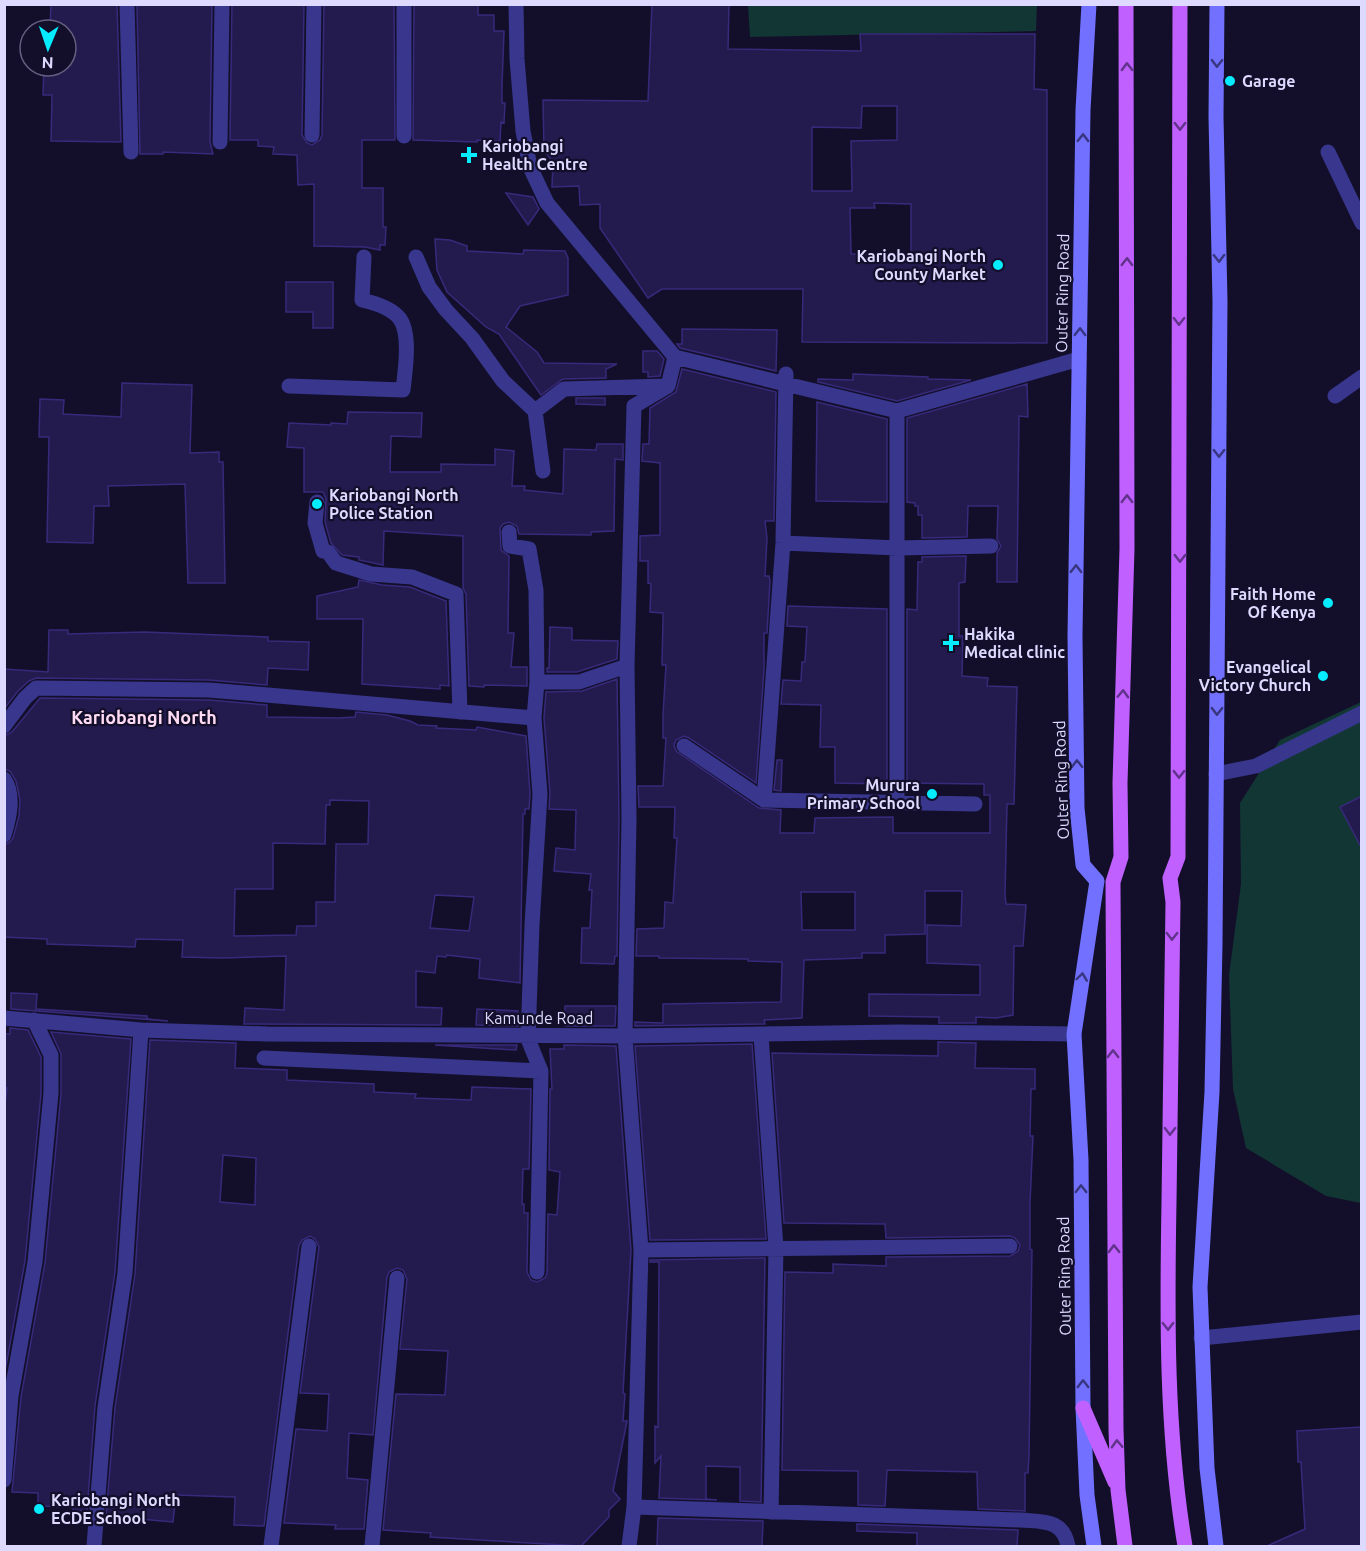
<svg xmlns="http://www.w3.org/2000/svg" width="1366" height="1551" font-family="Ubuntu,sans-serif">
  <rect width="100%" height="100%" fill="#130f2b"/>
  <!-- green -->
  <path fill="#123634" d="M 748,5 L 1037,5 L 1036,31 L 750,37 Z
    M 1361,702 L 1361,1203 L 1326,1196 L 1246,1148 L 1233,1089 L 1229,975 L 1241,884 L 1240,803 L 1280,740 Z"/>
  <!-- building -->
  <path fill="#231a4e" stroke="#382a7b" stroke-width="1.5" fill-rule="evenodd" d="M 51,4 L 117,4 L 121,142 L 51,141 L 52,95 L 43,95 L 44,66 L 66,66 L 66,30 L 50,30 Z
    M 137,4 L 212,4 L 210,142 L 213,154 L 163,152 L 163,154 L 140,154 Z
    M 232,4 L 304,4 L 302,135 L 307,143 L 312,145 L 320,140 L 322,135 L 324,4 L 394,4 L 395,140 L 362,140 L 362,188 L 383,188 L 383,227 L 386,227 L 385,245 L 380,245 L 380,250 L 365,247 L 314,246 L 314,184 L 298,185 L 297,155 L 273,154 L 274,147 L 258,146 L 258,140 L 230,140 Z
    M 414,4 L 478,4 L 478,15 L 494,15 L 494,31 L 504,31 L 502,85 L 502,103 L 505,103 L 504,123 L 501,122 L 500,141 L 477,140 L 477,142 L 413,140 Z
    M 652,4 L 729,4 L 728,49 L 861,51 L 860,34 L 1035,34 L 1034,89 L 1047,90 L 1047,343 L 802,342 L 803,289 L 662,289 L 648,298 L 600,228 L 600,204 L 580,205 L 579,186 L 552,187 L 553,162 L 544,150 L 543,100 L 648,101 ZM 862,106 L 897,106 L 897,140 L 851,141 L 852,191 L 812,191 L 812,127 L 861,128 ZM 874,203 L 911,204 L 911,254 L 851,254 L 850,208 L 875,208 Z
    M 506,193 L 533,197 L 539,209 L 528,225 Z
    M 435,239 L 450,240 L 467,246 L 467,251 L 523,254 L 524,250 L 565,251 L 568,258 L 568,295 L 520,306 L 506,327 L 537,352 L 544,363 L 617,364 L 606,369 L 606,378 L 563,379 L 541,395 L 499,334 L 486,327 L 447,292 L 437,270 Z
    M 286,282 L 333,282 L 333,328 L 313,328 L 313,312 L 286,312 Z
    M 682,329 L 777,330 L 776,371 L 680,348 L 677,344 L 682,344 Z
    M 643,351 L 657,351 L 664,359 L 660,376 L 648,377 L 648,372 L 643,372 Z
    M 682,369 L 776,392 L 774,521 L 765,521 L 767,538 L 765,576 L 769,576 L 770,581 L 767,633 L 764,633 L 764,669 L 756,783 L 689,738 L 684,736 L 676,740 L 674,745 L 676,751 L 759,808 L 781,810 L 780,833 L 814,833 L 815,818 L 893,817 L 893,833 L 990,833 L 990,795 L 984,795 L 984,784 L 907,783 L 907,609 L 917,610 L 918,562 L 922,562 L 922,557 L 966,556 L 965,582 L 959,583 L 959,636 L 963,636 L 962,676 L 988,678 L 987,686 L 1017,687 L 1014,804 L 1007,804 L 1005,895 L 1006,904 L 1026,905 L 1023,946 L 1014,946 L 1013,1015 L 996,1018 L 976,1017 L 976,1023 L 939,1023 L 939,1017 L 869,1016 L 869,994 L 980,995 L 980,965 L 927,963 L 927,925 L 961,926 L 962,891 L 925,891 L 925,934 L 885,935 L 885,953 L 862,953 L 862,958 L 804,960 L 802,1018 L 764,1020 L 765,1024 L 635,1026 L 635,1022 L 663,1023 L 663,1004 L 781,1002 L 782,962 L 748,961 L 748,959 L 659,958 L 659,956 L 636,956 L 637,929 L 664,928 L 665,902 L 673,903 L 677,838 L 674,838 L 675,807 L 639,807 L 638,786 L 663,786 L 666,738 L 663,738 L 663,715 L 666,665 L 662,665 L 663,619 L 663,613 L 650,612 L 651,584 L 648,583 L 648,561 L 640,561 L 640,536 L 660,535 L 660,463 L 642,461 L 643,444 L 649,444 L 650,408 L 676,392 ZM 801,892 L 855,892 L 855,930 L 802,930 Z
    M 853,374 L 928,377 L 928,379 L 971,380 L 897,401 L 818,382 L 818,379 L 853,380 Z
    M 122,383 L 192,385 L 190,453 L 219,452 L 219,462 L 223,462 L 225,583 L 188,583 L 185,484 L 108,486 L 109,506 L 94,506 L 93,543 L 47,542 L 49,437 L 39,437 L 40,399 L 64,400 L 63,414 L 121,417 Z
    M 1027,384 L 1028,417 L 1019,416 L 1017,582 L 997,582 L 997,553 L 1001,546 L 997,539 L 998,506 L 968,506 L 967,537 L 922,538 L 922,515 L 918,515 L 918,506 L 915,506 L 915,503 L 907,502 L 907,418 Z
    M 576,398 L 605,398 L 605,405 L 576,404 Z
    M 817,402 L 887,419 L 887,502 L 816,501 Z
    M 348,412 L 422,413 L 421,437 L 391,436 L 390,472 L 441,472 L 441,464 L 495,465 L 495,449 L 514,451 L 512,486 L 525,486 L 524,490 L 563,494 L 564,449 L 596,450 L 597,444 L 623,444 L 623,460 L 615,459 L 614,531 L 591,532 L 591,535 L 519,534 L 517,526 L 509,522 L 503,524 L 500,528 L 501,550 L 509,556 L 508,633 L 514,633 L 511,667 L 527,667 L 527,686 L 484,685 L 484,687 L 469,686 L 466,594 L 463,588 L 463,536 L 384,531 L 383,565 L 359,560 L 359,557 L 342,555 L 331,543 L 325,522 L 326,499 L 323,492 L 304,492 L 304,448 L 287,447 L 289,423 L 331,425 L 331,423 L 347,424 Z
    M 359,580 L 382,585 L 410,587 L 446,601 L 449,686 L 440,685 L 440,689 L 362,684 L 363,619 L 317,619 L 317,596 L 358,587 Z
    M 788,606 L 887,609 L 887,784 L 835,783 L 835,747 L 820,747 L 821,705 L 781,704 L 783,680 L 801,681 L 802,662 L 805,662 L 807,627 L 787,626 Z
    M 550,627 L 572,628 L 572,640 L 618,641 L 617,659 L 577,672 L 547,672 L 547,668 L 549,668 Z
    M 49,630 L 68,630 L 68,634 L 145,632 L 268,637 L 268,641 L 309,642 L 308,670 L 268,668 L 267,685 L 209,680 L 36,678 L 29,681 L 18,691 L 4,709 L 4,669 L 48,672 Z
    M 617,679 L 619,819 L 617,956 L 615,956 L 614,964 L 581,963 L 582,928 L 590,928 L 592,890 L 589,890 L 591,874 L 554,871 L 556,848 L 575,850 L 576,810 L 549,809 L 550,793 L 544,718 L 546,692 L 582,691 Z
    M 40,698 L 209,700 L 267,705 L 267,717 L 338,718 L 355,717 L 356,712 L 387,715 L 410,721 L 418,725 L 437,726 L 436,728 L 476,730 L 477,727 L 526,736 L 530,794 L 529,809 L 525,809 L 525,814 L 523,814 L 520,983 L 479,978 L 480,959 L 447,955 L 446,957 L 437,956 L 435,973 L 416,971 L 416,1007 L 442,1008 L 441,1025 L 244,1024 L 245,1008 L 284,1010 L 286,956 L 222,958 L 182,957 L 183,940 L 136,939 L 135,947 L 47,944 L 47,939 L 4,937 L 4,845 L 10,842 L 13,838 L 19,816 L 20,800 L 16,781 L 10,771 L 4,769 L 4,736 L 12,732 ZM 330,800 L 369,801 L 368,844 L 336,844 L 335,902 L 316,902 L 316,926 L 297,926 L 296,935 L 234,936 L 235,889 L 273,889 L 273,843 L 325,844 L 326,805 L 330,805 ZM 435,895 L 474,897 L 469,931 L 430,928 Z
    M 777,760 L 782,760 L 781,791 L 774,790 Z
    M 1362,796 L 1362,849 L 1340,807 Z
    M 11,993 L 37,994 L 36,1009 L 147,1016 L 147,1019 L 168,1021 L 11,1009 Z
    M 565,1006 L 616,1006 L 615,1026 L 565,1026 Z
    M 477,1009 L 518,1011 L 518,1026 L 476,1025 Z
    M 10,1028 L 28,1030 L 41,1057 L 41,1093 L 25,1261 L 4,1377 L 4,1113 L 7,1088 L 4,1087 L 4,1051 L 5,1034 L 10,1034 Z
    M 51,1032 L 131,1039 L 115,1272 L 95,1406 L 87,1511 L 73,1510 L 73,1507 L 38,1506 L 38,1493 L 12,1492 L 21,1397 L 45,1263 L 61,1094 L 61,1054 Z
    M 150,1040 L 236,1043 L 235,1068 L 287,1070 L 287,1080 L 374,1084 L 374,1092 L 416,1094 L 415,1098 L 471,1100 L 472,1087 L 531,1089 L 529,1169 L 523,1169 L 522,1204 L 524,1204 L 524,1213 L 528,1213 L 527,1272 L 531,1280 L 537,1282 L 545,1278 L 547,1273 L 548,1214 L 557,1215 L 560,1172 L 549,1170 L 550,1089 L 552,1089 L 550,1049 L 564,1049 L 564,1045 L 616,1046 L 631,1250 L 623,1393 L 625,1394 L 623,1421 L 627,1421 L 613,1491 L 620,1499 L 609,1510 L 609,1517 L 581,1546 L 430,1537 L 431,1533 L 383,1530 L 396,1394 L 445,1395 L 448,1351 L 400,1349 L 407,1279 L 403,1270 L 397,1268 L 389,1272 L 387,1277 L 373,1435 L 349,1433 L 347,1478 L 368,1480 L 364,1529 L 335,1529 L 336,1525 L 284,1523 L 296,1429 L 327,1431 L 329,1394 L 300,1393 L 319,1247 L 315,1239 L 310,1236 L 302,1240 L 299,1245 L 264,1526 L 234,1525 L 235,1497 L 176,1495 L 173,1522 L 106,1516 L 115,1408 L 135,1274 ZM 223,1155 L 256,1158 L 255,1205 L 220,1202 Z
    M 938,1042 L 976,1043 L 975,1068 L 1035,1069 L 1035,1089 L 1031,1089 L 1030,1136 L 1033,1136 L 1030,1203 L 1030,1249 L 1032,1250 L 1029,1455 L 1028,1473 L 1025,1473 L 1025,1511 L 978,1509 L 977,1472 L 887,1470 L 885,1506 L 858,1505 L 858,1471 L 782,1470 L 785,1272 L 833,1273 L 833,1264 L 886,1266 L 886,1257 L 1010,1256 L 1018,1251 L 1020,1245 L 1015,1238 L 1010,1236 L 886,1238 L 885,1224 L 784,1223 L 772,1053 L 938,1056 Z
    M 752,1044 L 766,1239 L 650,1240 L 635,1046 Z
    M 435,1045 L 517,1045 L 516,1050 Z
    M 765,1258 L 761,1502 L 740,1501 L 740,1467 L 706,1466 L 706,1499 L 717,1500 L 659,1498 L 661,1456 L 655,1463 L 655,1426 L 658,1427 L 659,1262 L 650,1262 L 650,1260 Z
    M 1362,1427 L 1362,1546 L 1267,1546 L 1305,1529 L 1301,1462 L 1298,1462 L 1297,1431 Z
    M 658,1518 L 763,1521 L 762,1546 L 657,1546 Z
    M 857,1524 L 1018,1530 L 1017,1546 L 917,1546 L 917,1533 L 857,1531 Z"/>
  <g fill="none" stroke-linecap="round" stroke-linejoin="round">
    <!-- minor -->
    <path stroke="#38378d" stroke-width="15" d="M 127,4 L 131,152
      M 404,4 L 404,136
      M 516,4 L 517,59 L 523,131 L 530,167 L 547,203 L 675,357 L 668,386 L 634,406 L 627,666 L 629,819 L 625,1036 L 641,1250 L 634,1507
      M 312,135 L 314,4
      M 220,142 L 222,4
      M 1328,152 L 1362,223
      M 416,257 L 429,287 L 446,310 L 472,338 L 503,381 L 535,411 L 543,471
      M 675,357 L 897,411 L 1079,359
      M 289,386 L 403,390 C 405,372 411,335 400,319 C 392,308 375,303 362,300 L 364,257
      M 1335,396 L 1362,377
      M 535,411 L 564,389 L 665,386
      M 317,502 L 315,523 L 323,551 L 328,552 L 336,563 L 371,574 L 412,577 L 456,594 L 460,712
      M 509,532 L 510,546 L 529,549 L 536,590 L 537,682
      M 783,543 L 898,548 L 991,546
      M 534,718 L 540,794 L 532,925 L 528,1039 L 541,1071 L 537,1272
      M 4,726 L 25,698 L 36,688 L 209,690 L 534,718 L 537,682 L 579,682 L 627,666
      M 684,746 L 764,800 L 975,804
      M 1216,774 L 1256,766 L 1362,713
      M 4,779 C 15,795 9,819 4,835
      M 764,800 L 783,543 L 786,374
      M 897,802 L 897,411
      M 4,1018 L 141,1030 L 267,1034 L 625,1036 L 899,1032 L 1074,1034
      M 761,1035 L 776,1248 L 771,1512
      M 264,1058 L 541,1071
      M 641,1250 L 1010,1246
      M 1201,1338 L 1362,1322
      M 4,1480 L 11,1396 L 35,1262 L 51,1093 L 51,1055 L 34,1020
      M 94,1546 L 105,1407 L 125,1273 L 141,1030
      M 271,1546 L 309,1246
      M 372,1546 L 397,1278
      M 629,1546 L 634,1507 L 1021,1520 C 1043,1522 1063,1519 1068,1546"/>
    <!-- secondary -->
    <path stroke="#7170ff" stroke-width="15" d="M 1089,4 L 1083,110 L 1075,636 L 1077,808 L 1083,865 L 1097,881 L 1074,1034 L 1081,1160 L 1083,1408 L 1087,1495 L 1094,1546
      M 1216,1546 L 1207,1468 L 1200,1287 L 1212,1092 L 1215,944 L 1220,301 L 1216,117 L 1217,4"/>
    <!-- primary -->
    <path stroke="#c060ff" stroke-width="15" d="M 1180,4 L 1178,857 L 1170,878 L 1173,902 C 1172,1002 1170,1102 1169,1202 C 1167,1317 1166,1432 1185,1546
      M 1083,1408 L 1115,1482
      M 1125,1546 L 1118,1490 L 1116,1429 L 1113,882 L 1121,857 L 1120,783 L 1127,549 L 1126,4"/>
  </g>
  <!-- one-way arrows -->
  <defs><path id="oneway-chevron" d="M-2-3.5L2.5 0L-2 3.5" fill="none" stroke-width="1.6" stroke-linecap="round" stroke-linejoin="round" transform="scale(1.5)"/></defs>
  <g stroke="#393680">
    <use href="#oneway-chevron" transform="translate(1217 63) rotate(91)"/>
    <use href="#oneway-chevron" transform="translate(1083 138) rotate(-89)"/>
    <use href="#oneway-chevron" transform="translate(1219 258) rotate(89)"/>
    <use href="#oneway-chevron" transform="translate(1080 332) rotate(-89)"/>
    <use href="#oneway-chevron" transform="translate(1219 453) rotate(90)"/>
    <use href="#oneway-chevron" transform="translate(1076 569) rotate(-89)"/>
    <use href="#oneway-chevron" transform="translate(1217 711) rotate(91)"/>
    <use href="#oneway-chevron" transform="translate(1077 764) rotate(-91)"/>
    <use href="#oneway-chevron" transform="translate(1082 977) rotate(-82)"/>
    <use href="#oneway-chevron" transform="translate(1081 1189) rotate(-90)"/>
    <use href="#oneway-chevron" transform="translate(1083 1384) rotate(-90)"/>
  </g>
  <g stroke="#61338a">
    <use href="#oneway-chevron" transform="translate(1127 67) rotate(-91)"/>
    <use href="#oneway-chevron" transform="translate(1180 126) rotate(90)"/>
    <use href="#oneway-chevron" transform="translate(1127 262) rotate(-89)"/>
    <use href="#oneway-chevron" transform="translate(1179 321) rotate(90)"/>
    <use href="#oneway-chevron" transform="translate(1127 499) rotate(-90)"/>
    <use href="#oneway-chevron" transform="translate(1180 558) rotate(90)"/>
    <use href="#oneway-chevron" transform="translate(1123 694) rotate(-88)"/>
    <use href="#oneway-chevron" transform="translate(1179 774) rotate(90)"/>
    <use href="#oneway-chevron" transform="translate(1172 936) rotate(91)"/>
    <use href="#oneway-chevron" transform="translate(1113 1054) rotate(-90)"/>
    <use href="#oneway-chevron" transform="translate(1170 1131) rotate(91)"/>
    <use href="#oneway-chevron" transform="translate(1114 1249) rotate(-91)"/>
    <use href="#oneway-chevron" transform="translate(1168 1326) rotate(89)"/>
    <use href="#oneway-chevron" transform="translate(1117 1444) rotate(-92)"/>
  </g>
  <!-- markers -->
  <g fill="#05ecff" stroke="#130f2b" stroke-width="2">
    <circle cx="1230" cy="81" r="6"/>
    <path d="M466 146h6v6h6v6h-6v6h-6v-6h-6v-6h6z"/>
    <circle cx="998" cy="265" r="6"/>
    <circle cx="317" cy="504" r="6"/>
    <circle cx="1328" cy="603" r="6"/>
    <path d="M948 634h6v6h6v6h-6v6h-6v-6h-6v-6h6z"/>
    <circle cx="1323" cy="676" r="6"/>
    <circle cx="932" cy="794" r="6"/>
    <circle cx="39" cy="1509" r="6"/>
  </g>
  <g text-anchor="middle" stroke-width="4.5" stroke-linejoin="round" paint-order="stroke">
    <!-- poi labels -->
    <g font-size="16" font-weight="bold" fill="#ddd9ff" stroke="#130f2b" text-anchor="start">
      <text x="1242" y="87">Garage</text>
      <text x="482" y="152">Kariobangi<tspan x="482" dy="18">Health Centre</tspan></text>
      <text x="986" y="262" text-anchor="end">Kariobangi North<tspan x="986" dy="18">County Market</tspan></text>
      <text x="329" y="501">Kariobangi North<tspan x="329" dy="18">Police Station</tspan></text>
      <text x="1316" y="600" text-anchor="end">Faith Home<tspan x="1316" dy="18">Of Kenya</tspan></text>
      <text x="964" y="640">Hakika<tspan x="964" dy="18">Medical clinic</tspan></text>
      <text x="1311" y="673" text-anchor="end">Evangelical<tspan x="1311" dy="18">Victory Church</tspan></text>
      <text x="920" y="791" text-anchor="end">Murura<tspan x="920" dy="18">Primary School</tspan></text>
      <text x="51" y="1506">Kariobangi North<tspan x="51" dy="18">ECDE School</tspan></text>
    </g>
    <!-- street labels -->
    <g font-size="16" fill="#ddd9ff" stroke="#130f2b">
      <text transform="translate(1062 293) rotate(-89)" y="6">Outer Ring Road</text>
      <text transform="translate(1061 780) rotate(-92)" y="6">Outer Ring Road</text>
      <text x="539" y="1024">Kamunde Road</text>
      <text transform="translate(1064 1276) rotate(-91)" y="6">Outer Ring Road</text>
    </g>
    <!-- neighbourhood labels -->
    <g font-size="18" font-weight="bold" fill="#ffdbf3" stroke="#130f2b">
      <text x="144" y="724">Kariobangi North</text>
    </g>
  </g>
  <!-- border -->
  <rect width="1366" height="1551" fill="none" stroke="#ddd9ff" stroke-width="12"/>
  <!-- north arrow -->
  <g transform="translate(48 48) rotate(182)"><circle r="28" fill="#130f2b" stroke="#646080" stroke-width="1.5"/>
  <path d="M0-4.5L10 22L0 15L-10 22Z" fill="#05ecff"/>
  <text y="-9" font-size="16" font-weight="bold" text-anchor="middle" fill="#ddd9ff">N</text>
  </g>
</svg>
